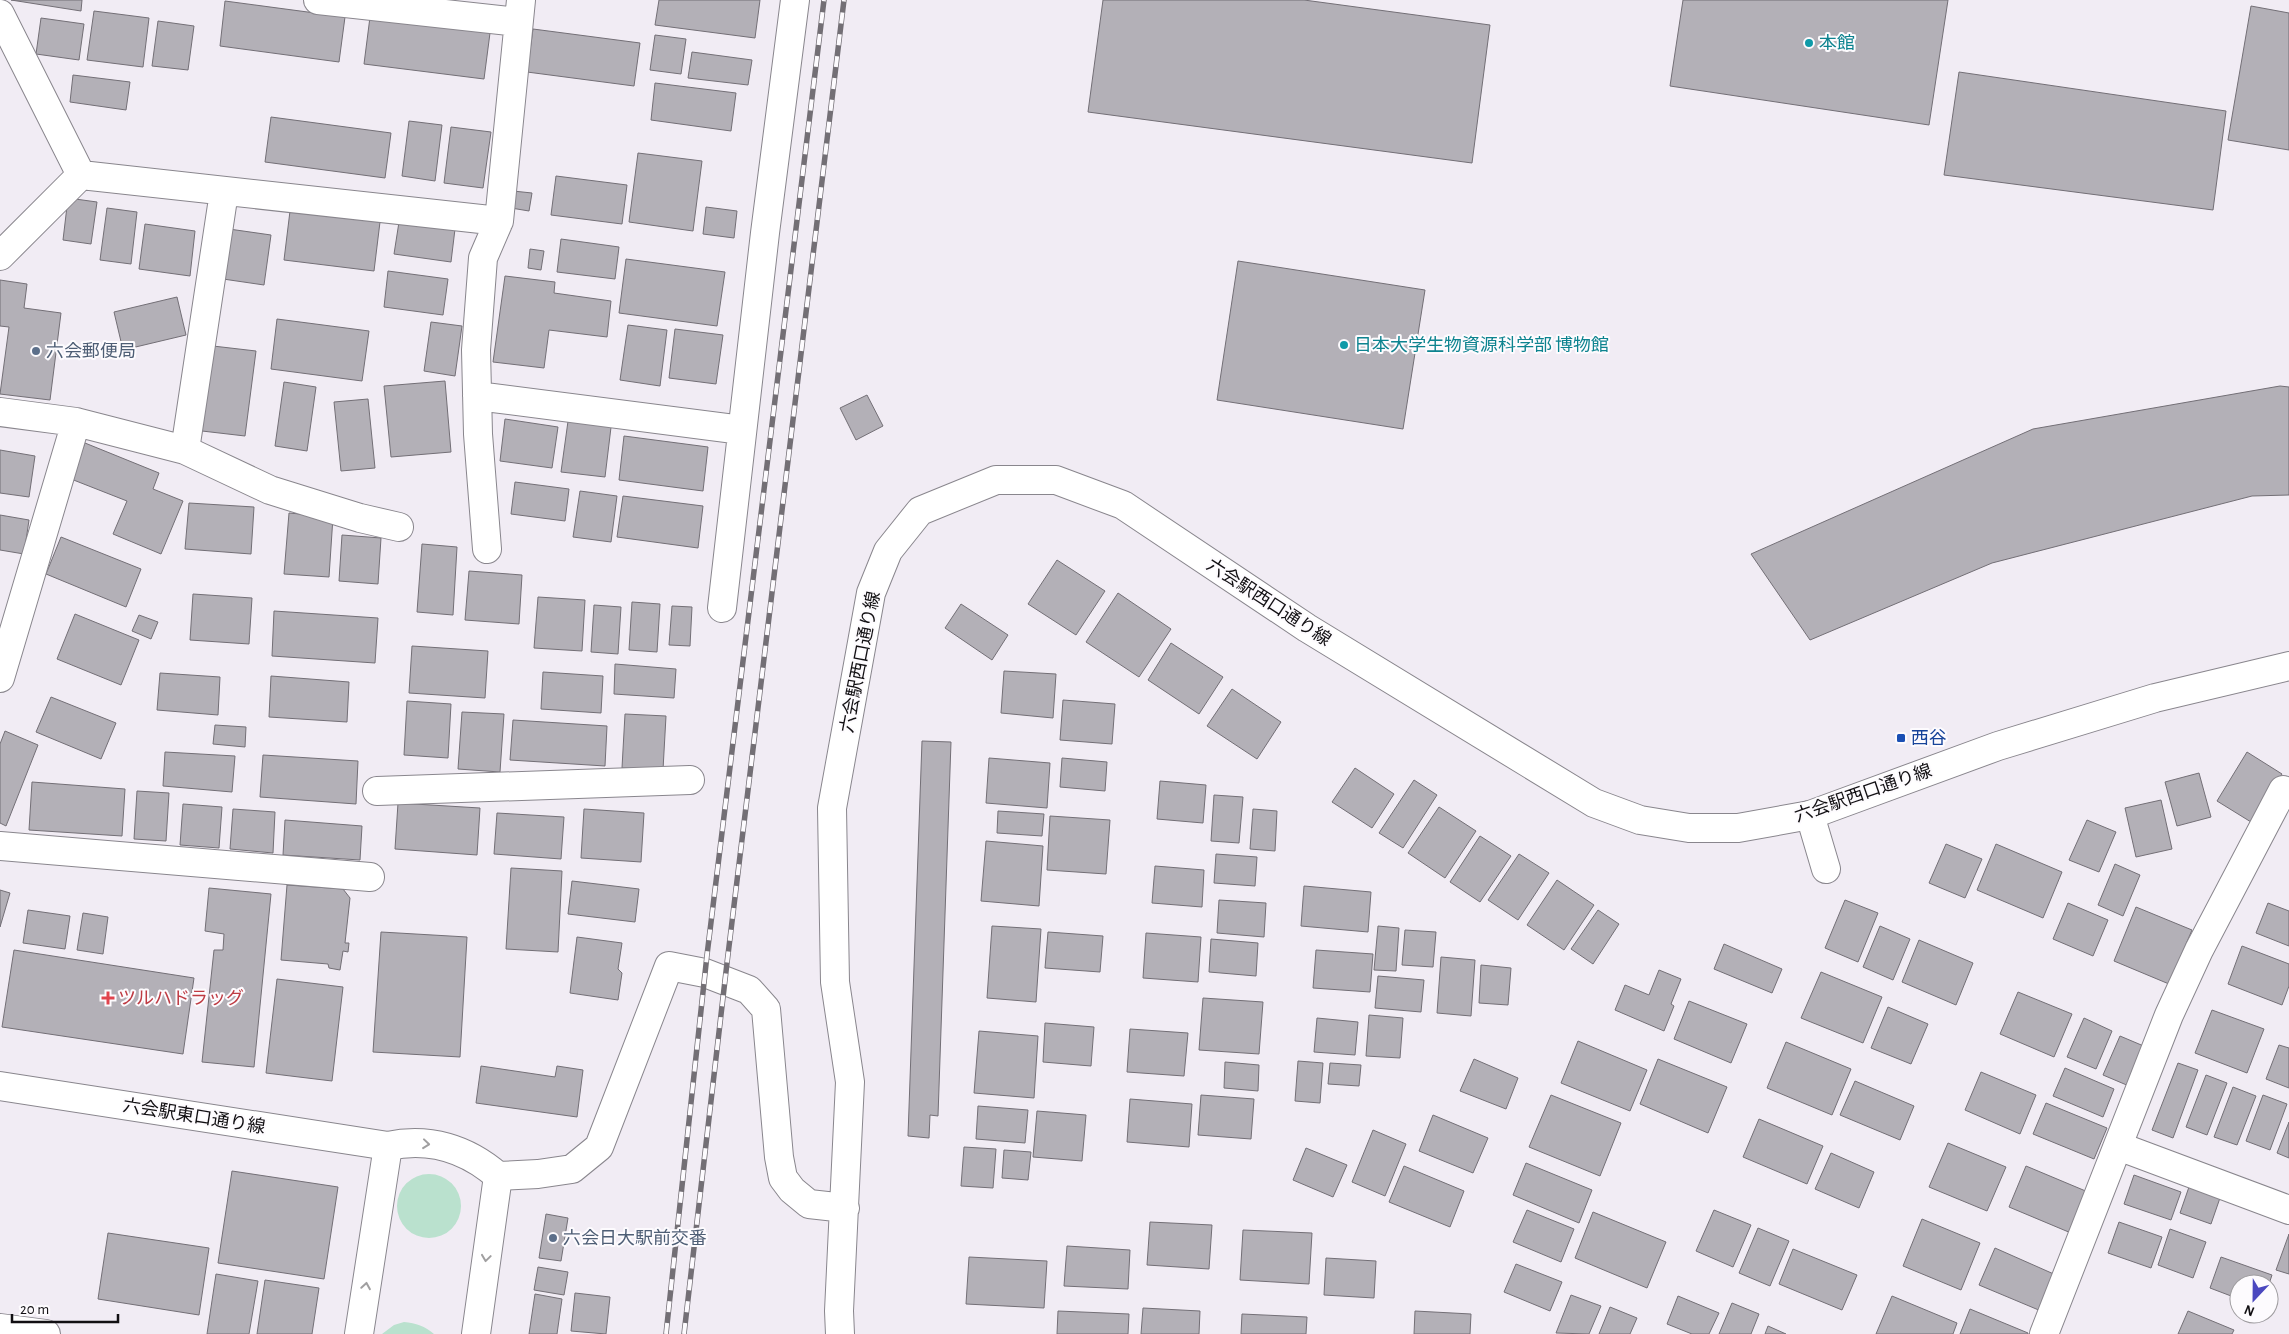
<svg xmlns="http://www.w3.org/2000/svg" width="2289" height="1334" font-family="'Alegreya Sans','Noto Sans JP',sans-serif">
  <rect width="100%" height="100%" fill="#f1ecf4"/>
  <!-- green -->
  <path fill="#bae1ce" d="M397 1206a32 32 0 1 1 64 0a32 32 0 1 1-64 0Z
    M 404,1322 C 416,1323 425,1326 434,1334 L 382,1334 L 394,1325 Z"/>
  <!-- building -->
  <path fill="#b3b0b7" stroke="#736f76" d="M 11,0 L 82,0 L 81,11 Z
    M 659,0 L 760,0 L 755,38 L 655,25 Z
    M 1103,0 L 1304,0 L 1490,25 L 1472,163 L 1088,112 Z
    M 1683,0 L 1948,0 L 1929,125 L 1670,86 Z
    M 225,1 L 345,17 L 339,62 L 220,46 Z
    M 2251,6 L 2289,13 L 2289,150 L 2228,140 Z
    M 94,11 L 149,18 L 143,67 L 87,60 Z
    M 370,17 L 490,33 L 484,79 L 364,64 Z
    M 41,18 L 84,24 L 79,60 L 36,54 Z
    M 158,21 L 194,26 L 188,70 L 152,66 Z
    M 533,29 L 640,43 L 634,86 L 527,72 Z
    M 655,35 L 686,39 L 681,74 L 650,70 Z
    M 692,52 L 752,60 L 748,85 L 688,78 Z
    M 1959,72 L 2226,111 L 2213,210 L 1944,175 Z
    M 73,75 L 130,82 L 126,110 L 70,102 Z
    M 655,83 L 736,93 L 731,131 L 651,120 Z
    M 271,117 L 391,133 L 385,178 L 265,162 Z
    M 409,121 L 442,125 L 435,181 L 402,176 Z
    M 451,127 L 491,132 L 483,188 L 444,183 Z
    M 638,153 L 702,161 L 693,231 L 629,222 Z
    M 556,176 L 627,185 L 622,224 L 551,215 Z
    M 513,191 L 532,193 L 529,211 L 511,208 Z
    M 68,198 L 97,202 L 91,244 L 63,240 Z
    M 706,207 L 737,211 L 734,238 L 703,234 Z
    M 107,208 L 137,212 L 131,264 L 100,260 Z
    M 290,211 L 380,222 L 374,271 L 284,260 Z
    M 399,222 L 455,229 L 451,262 L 394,254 Z
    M 145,224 L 195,231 L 190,276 L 139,269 Z
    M 229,229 L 271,235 L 264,285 L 223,279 Z
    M 561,239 L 619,247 L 615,279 L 557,272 Z
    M 530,249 L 544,251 L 541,270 L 528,268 Z
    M 626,259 L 725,272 L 717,326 L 619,313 Z
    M 1238,261 L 1425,290 L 1403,429 L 1217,400 Z
    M 388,271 L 448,279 L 443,315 L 384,307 Z
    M 505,276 L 555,282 L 554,293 L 611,301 L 607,337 L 549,330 L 544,368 L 493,362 Z
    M 0,280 L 27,284 L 24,308 L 61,313 L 50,400 L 0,394 L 9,327 L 0,326 Z
    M 177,297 L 186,335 L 123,350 L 114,312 Z
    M 277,319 L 369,331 L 362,381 L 271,369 Z
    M 431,322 L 462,326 L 455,376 L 424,371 Z
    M 628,325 L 667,330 L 660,386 L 620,380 Z
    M 675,329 L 723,335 L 716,384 L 669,378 Z
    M 213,346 L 256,351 L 245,436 L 202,431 Z
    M 445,381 L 451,452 L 391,457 L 384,386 Z
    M 284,382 L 316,387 L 307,451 L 275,446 Z
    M 2280,386 L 2289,387 L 2289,495 L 2252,496 L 1992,563 L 1810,640 L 1751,554 L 2033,429 Z
    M 867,395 L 883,426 L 856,440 L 840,408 Z
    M 368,399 L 375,468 L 341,471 L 334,402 Z
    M 569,414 L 612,419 L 605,477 L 561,472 Z
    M 505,419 L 558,427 L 552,468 L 500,461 Z
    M 624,436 L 708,447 L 703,491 L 619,480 Z
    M 85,443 L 159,473 L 153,489 L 183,501 L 161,554 L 113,534 L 127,501 L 71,479 Z
    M 0,450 L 35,456 L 29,497 L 0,493 Z
    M 515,482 L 569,489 L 565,521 L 511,514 Z
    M 580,491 L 617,496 L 611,542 L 573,537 Z
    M 623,496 L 703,506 L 698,548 L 617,537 Z
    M 189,503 L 254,507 L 251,554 L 185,549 Z
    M 289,513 L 333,517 L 329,577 L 284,574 Z
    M 0,515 L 29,520 L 24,554 L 0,550 Z
    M 342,535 L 381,538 L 378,584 L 339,581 Z
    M 61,537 L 141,569 L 126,607 L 46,574 Z
    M 422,544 L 457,547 L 453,615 L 417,612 Z
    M 1057,560 L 1105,591 L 1076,635 L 1028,604 Z
    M 469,571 L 522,575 L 519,624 L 465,620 Z
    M 1118,593 L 1171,629 L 1139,677 L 1086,642 Z
    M 193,594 L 252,598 L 249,644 L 190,640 Z
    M 538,597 L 585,600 L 582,651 L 534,648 Z
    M 632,602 L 660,604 L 657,652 L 629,650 Z
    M 961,604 L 1008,635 L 992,660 L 945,628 Z
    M 594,605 L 621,607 L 618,654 L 591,652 Z
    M 672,606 L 692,607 L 690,646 L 669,645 Z
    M 274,611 L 378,618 L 375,663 L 272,656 Z
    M 75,614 L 139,640 L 121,685 L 57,659 Z
    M 139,615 L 158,622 L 151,639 L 132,631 Z
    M 1171,643 L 1223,677 L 1199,714 L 1148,680 Z
    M 412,646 L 488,651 L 485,698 L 409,693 Z
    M 615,664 L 676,669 L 674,698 L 614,694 Z
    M 1004,671 L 1056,674 L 1053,718 L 1001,713 Z
    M 543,672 L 603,676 L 601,713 L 541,709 Z
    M 160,673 L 220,677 L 218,715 L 157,710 Z
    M 271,676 L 349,682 L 347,722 L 269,717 Z
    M 1232,689 L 1281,722 L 1257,759 L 1207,726 Z
    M 51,697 L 116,723 L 101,759 L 36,732 Z
    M 1063,700 L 1115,704 L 1112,744 L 1060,740 Z
    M 407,701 L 451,704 L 448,758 L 404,755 Z
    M 462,712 L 504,714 L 500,772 L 458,769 Z
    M 625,714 L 666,716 L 663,770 L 622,768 Z
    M 513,720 L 607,726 L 605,766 L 510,760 Z
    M 215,725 L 246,727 L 245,747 L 213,744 Z
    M 5,731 L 38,745 L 6,826 L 0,823 L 0,744 Z
    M 922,741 L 951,742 L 938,1116 L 930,1115 L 929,1138 L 908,1136 Z
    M 165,752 L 235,756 L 232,792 L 163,786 Z
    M 2247,752 L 2282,774 L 2251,822 L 2217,801 Z
    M 263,755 L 358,761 L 356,804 L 260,797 Z
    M 989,758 L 1050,763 L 1047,808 L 986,803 Z
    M 1062,758 L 1107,762 L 1105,791 L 1060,787 Z
    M 1355,768 L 1394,794 L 1372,828 L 1332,802 Z
    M 2199,773 L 2211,817 L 2177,826 L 2165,782 Z
    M 1414,780 L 1437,795 L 1403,848 L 1379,833 Z
    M 1160,781 L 1206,785 L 1203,823 L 1157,819 Z
    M 32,782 L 125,789 L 122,836 L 29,830 Z
    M 137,791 L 169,793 L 166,841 L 134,839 Z
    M 1214,795 L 1243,797 L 1239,843 L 1211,841 Z
    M 2161,800 L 2172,849 L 2136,857 L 2125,808 Z
    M 398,803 L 480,808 L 477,855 L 395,849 Z
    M 183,804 L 222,807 L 219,848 L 180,845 Z
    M 1439,807 L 1476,831 L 1445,878 L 1408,853 Z
    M 233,809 L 275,812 L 273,853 L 230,849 Z
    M 584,809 L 644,813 L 641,862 L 581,858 Z
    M 1253,809 L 1277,811 L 1275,851 L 1250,849 Z
    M 998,811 L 1044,814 L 1042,836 L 997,833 Z
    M 497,813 L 564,817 L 561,859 L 494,854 Z
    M 1050,816 L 1110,820 L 1106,874 L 1047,870 Z
    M 285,820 L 362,826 L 360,860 L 283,855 Z
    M 2087,820 L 2116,832 L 2099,872 L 2069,860 Z
    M 1480,836 L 1511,856 L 1480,902 L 1450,882 Z
    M 986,841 L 1043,846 L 1039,906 L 981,901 Z
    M 1946,844 L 1982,859 L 1965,898 L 1929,883 Z
    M 1996,844 L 2062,872 L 2043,918 L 1977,890 Z
    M 1216,854 L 1257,857 L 1255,886 L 1214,883 Z
    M 1519,854 L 1549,873 L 1518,920 L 1488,900 Z
    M 2115,864 L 2140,875 L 2123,916 L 2098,905 Z
    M 1155,866 L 1204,870 L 1202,907 L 1152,903 Z
    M 511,868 L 562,871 L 558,952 L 506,949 Z
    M 1557,880 L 1594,905 L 1564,950 L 1527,925 Z
    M 572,881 L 639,889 L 635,922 L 568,914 Z
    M 287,885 L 343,889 L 350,898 L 345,943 L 349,943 L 348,952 L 343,951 L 340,970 L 329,968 L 328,964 L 281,960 Z
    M 1304,886 L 1371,892 L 1368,932 L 1301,926 Z
    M 209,888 L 271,894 L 254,1067 L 202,1062 L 214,950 L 223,950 L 224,934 L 205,931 Z
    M 0,890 L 10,893 L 0,927 Z
    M 1219,900 L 1266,903 L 1264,937 L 1217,933 Z
    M 1845,900 L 1878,913 L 1858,962 L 1825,948 Z
    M 2068,903 L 2108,920 L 2093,956 L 2053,939 Z
    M 2268,903 L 2289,911 L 2289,946 L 2256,933 Z
    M 2136,907 L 2192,930 L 2169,984 L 2114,961 Z
    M 28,910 L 70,916 L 65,949 L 23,943 Z
    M 1598,910 L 1619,924 L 1593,964 L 1571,949 Z
    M 83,913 L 108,917 L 103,954 L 77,950 Z
    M 992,926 L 1041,929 L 1036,1002 L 987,998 Z
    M 1378,926 L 1399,928 L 1396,971 L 1374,970 Z
    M 1880,926 L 1910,939 L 1893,980 L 1863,967 Z
    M 1405,930 L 1436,932 L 1433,967 L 1402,965 Z
    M 381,932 L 467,937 L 460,1057 L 373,1052 Z
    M 1048,932 L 1103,936 L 1100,972 L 1045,968 Z
    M 1146,933 L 1201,937 L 1198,982 L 1143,978 Z
    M 577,937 L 622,943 L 618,969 L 622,973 L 618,1000 L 570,993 Z
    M 1211,939 L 1258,943 L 1256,976 L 1209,972 Z
    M 1919,940 L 1973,963 L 1956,1005 L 1902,982 Z
    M 1724,944 L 1782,969 L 1772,993 L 1714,969 Z
    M 2242,946 L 2289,964 L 2289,986 L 2282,1005 L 2228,984 Z
    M 14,950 L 194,978 L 183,1054 L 2,1027 Z
    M 1316,950 L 1373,954 L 1370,992 L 1313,988 Z
    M 1441,957 L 1475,960 L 1471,1016 L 1437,1013 Z
    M 1481,965 L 1511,968 L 1508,1005 L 1479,1003 Z
    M 1659,970 L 1681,979 L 1671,1004 L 1674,1006 L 1664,1031 L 1615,1010 L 1625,985 L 1649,995 Z
    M 1821,972 L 1882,997 L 1863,1043 L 1801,1018 Z
    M 1378,976 L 1424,980 L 1421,1012 L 1375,1008 Z
    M 277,979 L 343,987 L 332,1081 L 266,1073 Z
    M 2018,992 L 2072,1014 L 2054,1057 L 2000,1034 Z
    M 1203,998 L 1263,1002 L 1259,1054 L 1199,1050 Z
    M 1689,1001 L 1747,1024 L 1731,1063 L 1674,1039 Z
    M 1888,1007 L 1928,1024 L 1911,1064 L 1871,1048 Z
    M 2212,1010 L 2264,1029 L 2247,1073 L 2195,1053 Z
    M 1369,1015 L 1403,1018 L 1400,1058 L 1366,1056 Z
    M 1317,1018 L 1358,1022 L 1355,1055 L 1314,1052 Z
    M 2084,1018 L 2112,1031 L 2096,1069 L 2067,1057 Z
    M 1045,1023 L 1094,1027 L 1091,1066 L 1043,1062 Z
    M 1130,1029 L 1188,1033 L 1184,1076 L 1127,1072 Z
    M 979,1031 L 1038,1036 L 1034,1098 L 974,1093 Z
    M 2120,1036 L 2146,1047 L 2129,1086 L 2103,1075 Z
    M 1578,1041 L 1647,1070 L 1630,1111 L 1561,1083 Z
    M 1786,1042 L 1851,1069 L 1832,1115 L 1767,1088 Z
    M 2279,1045 L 2289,1048 L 2289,1088 L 2266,1079 Z
    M 1474,1059 L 1518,1078 L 1506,1109 L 1460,1091 Z
    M 1658,1059 L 1727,1087 L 1708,1133 L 1640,1104 Z
    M 1298,1061 L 1323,1063 L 1320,1103 L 1295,1101 Z
    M 1225,1062 L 1259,1065 L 1258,1091 L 1224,1088 Z
    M 1330,1063 L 1361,1065 L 1359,1086 L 1328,1084 Z
    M 2178,1063 L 2198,1070 L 2173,1138 L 2152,1130 Z
    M 481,1066 L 555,1077 L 557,1066 L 583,1070 L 577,1117 L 476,1103 Z
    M 2065,1068 L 2114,1089 L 2103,1117 L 2053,1096 Z
    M 1981,1072 L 2036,1095 L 2020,1134 L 1965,1110 Z
    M 2206,1075 L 2227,1083 L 2207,1135 L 2186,1127 Z
    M 1855,1081 L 1914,1106 L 1900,1140 L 1840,1115 Z
    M 2233,1087 L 2256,1096 L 2237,1145 L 2214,1137 Z
    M 1201,1095 L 1254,1099 L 1251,1139 L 1198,1135 Z
    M 1551,1095 L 1621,1123 L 1600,1176 L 1529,1147 Z
    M 2263,1095 L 2287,1104 L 2270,1150 L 2246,1141 Z
    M 1130,1099 L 1192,1104 L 1189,1147 L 1127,1142 Z
    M 2046,1103 L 2107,1128 L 2094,1159 L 2033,1134 Z
    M 978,1106 L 1028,1110 L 1025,1143 L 976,1139 Z
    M 1037,1111 L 1086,1115 L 1082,1161 L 1033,1157 Z
    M 1433,1115 L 1488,1138 L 1473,1173 L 1419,1151 Z
    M 1759,1119 L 1823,1146 L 1807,1184 L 1743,1157 Z
    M 2289,1122 L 2289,1158 L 2277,1153 Z
    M 1373,1130 L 1406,1144 L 1385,1196 L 1352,1182 Z
    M 1948,1143 L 2006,1167 L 1987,1211 L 1929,1187 Z
    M 964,1147 L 996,1149 L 993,1188 L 961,1186 Z
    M 1306,1148 L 1347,1165 L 1333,1197 L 1293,1180 Z
    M 1004,1150 L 1031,1152 L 1028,1180 L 1002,1178 Z
    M 1831,1153 L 1874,1172 L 1859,1208 L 1815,1189 Z
    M 1526,1163 L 1592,1190 L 1579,1223 L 1513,1195 Z
    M 1404,1166 L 1464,1191 L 1450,1227 L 1389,1202 Z
    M 2026,1166 L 2088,1192 L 2071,1233 L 2009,1207 Z
    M 232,1171 L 338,1187 L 324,1279 L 218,1263 Z
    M 2134,1175 L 2181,1192 L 2171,1220 L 2124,1204 Z
    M 2190,1184 L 2221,1195 L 2211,1224 L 2180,1213 Z
    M 1527,1210 L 1574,1229 L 1561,1262 L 1513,1242 Z
    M 1714,1210 L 1751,1225 L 1733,1267 L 1696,1251 Z
    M 1593,1212 L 1666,1242 L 1647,1288 L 1575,1258 Z
    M 546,1214 L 568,1218 L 561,1261 L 539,1258 Z
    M 1922,1219 L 1980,1243 L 1961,1290 L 1903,1266 Z
    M 1150,1222 L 1212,1225 L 1209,1269 L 1147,1265 Z
    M 2119,1222 L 2162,1237 L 2151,1268 L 2108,1253 Z
    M 1758,1228 L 1789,1241 L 1770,1286 L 1739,1273 Z
    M 2170,1229 L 2206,1242 L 2193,1278 L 2158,1265 Z
    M 1243,1230 L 1312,1233 L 1309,1284 L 1240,1280 Z
    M 108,1233 L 209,1248 L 199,1315 L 98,1299 Z
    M 2289,1234 L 2289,1274 L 2276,1270 Z
    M 1067,1246 L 1130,1250 L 1128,1289 L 1064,1286 Z
    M 1995,1248 L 2056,1275 L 2041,1311 L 1979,1285 Z
    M 1793,1249 L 1857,1275 L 1842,1310 L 1779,1284 Z
    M 969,1257 L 1047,1261 L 1044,1308 L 966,1304 Z
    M 2221,1257 L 2272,1275 L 2269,1284 L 2239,1284 L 2239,1299 L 2210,1288 Z
    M 1326,1258 L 1376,1261 L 1374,1298 L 1324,1295 Z
    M 1516,1264 L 1562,1282 L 1550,1311 L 1504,1292 Z
    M 538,1267 L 568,1272 L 564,1295 L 534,1290 Z
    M 216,1274 L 258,1281 L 249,1334 L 207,1334 Z
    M 265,1280 L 319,1288 L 312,1334 L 257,1334 Z
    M 575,1293 L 610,1297 L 606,1334 L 571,1331 Z
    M 535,1294 L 562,1299 L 557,1334 L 529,1334 Z
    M 1571,1295 L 1601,1306 L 1589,1334 L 1556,1333 Z
    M 1678,1296 L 1719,1313 L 1709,1334 L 1692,1334 L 1667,1324 Z
    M 1892,1296 L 1957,1323 L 1953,1334 L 1876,1334 Z
    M 1732,1303 L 1759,1314 L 1751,1334 L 1719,1334 Z
    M 1610,1307 L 1637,1318 L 1630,1334 L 1599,1334 Z
    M 1143,1308 L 1200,1311 L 1199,1334 L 1141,1334 Z
    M 1970,1309 L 2028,1333 L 2028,1334 L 1960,1334 Z
    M 1058,1311 L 1129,1314 L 1128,1334 L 1057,1334 Z
    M 1415,1311 L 1471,1314 L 1470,1334 L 1414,1334 Z
    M 2188,1311 L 2234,1330 L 2232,1334 L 2178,1334 Z
    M 1242,1314 L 1307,1317 L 1306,1334 L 1241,1334 Z
    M 1768,1326 L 1786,1334 L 1765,1334 Z"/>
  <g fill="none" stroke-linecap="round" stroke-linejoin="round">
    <!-- minor casing -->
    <g stroke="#89868d" stroke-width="30">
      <path id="minor" d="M 318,0 L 518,22
        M 0,14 L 81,175 L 499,221
        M 0,256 L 81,175
        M 477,396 L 742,430
        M 0,412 L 76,422 L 185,450 L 270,490 L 360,518 L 399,527
        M 185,450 L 224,192
        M 487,549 L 478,434 L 476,350 L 483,258 L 499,221 L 521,0
        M 722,608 L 765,233 L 795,0
        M 0,678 L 76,422
        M 377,791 L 690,780
        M 1810,815 L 1826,869
        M 0,846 L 370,877
        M 2118,1146 L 2289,1210
        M 0,1328 L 46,1334
        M 359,1334 L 388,1146 C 429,1137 467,1149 498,1176 L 476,1334
        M 2044,1334 L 2169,1015 L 2199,950 L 2283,790"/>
    </g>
    <!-- tertiary casing -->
    <g stroke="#89868d" stroke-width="30">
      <path id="tertiary" d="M 0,1086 L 388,1146
        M 498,1176 L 538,1174 L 572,1169 L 599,1147 L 669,966 L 705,973 L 749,990 L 766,1009 L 779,1157 L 783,1178 L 792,1190 L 809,1204 L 845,1208
        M 840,1334 L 839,1311 L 850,1082 L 835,982 L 832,808 L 871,593 L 888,551 L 920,511 L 996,480 L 1056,480 L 1123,505 L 1307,628 L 1594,803 L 1640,820 L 1689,828 L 1738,828 L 1810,815 L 1998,746 L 2155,698 L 2289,666"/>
    </g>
    <!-- minor -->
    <use href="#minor" stroke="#fff" stroke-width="28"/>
    <!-- tertiary -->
    <use href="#tertiary" stroke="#fff" stroke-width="28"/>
    <!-- rail casing -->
    <g stroke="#736f75" stroke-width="5.5">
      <path id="rail" d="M 666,1334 L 707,955 L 824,0
        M 684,1334 L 727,963 L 844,0"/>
    </g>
    <!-- rail -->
    <use href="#rail" stroke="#fdfbfe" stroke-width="4" stroke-dasharray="11" stroke-linecap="butt"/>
  </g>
  <!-- one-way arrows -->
  <defs><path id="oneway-chevron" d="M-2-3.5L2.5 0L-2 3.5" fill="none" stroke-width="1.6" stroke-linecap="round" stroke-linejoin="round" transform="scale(1.25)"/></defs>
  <g stroke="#a09fa0">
    <use href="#oneway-chevron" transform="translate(426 1144) rotate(6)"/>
    <use href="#oneway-chevron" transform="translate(486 1258) rotate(98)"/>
    <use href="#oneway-chevron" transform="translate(366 1286) rotate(-81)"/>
  </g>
  <!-- markers -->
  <g fill="#0f9aa8" stroke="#fdfbfe" stroke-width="2">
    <circle cx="1809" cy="43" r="5"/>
    <circle cx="1344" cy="345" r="5"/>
  </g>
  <g fill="#5c6f8a" stroke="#fdfbfe" stroke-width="2">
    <circle cx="36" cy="351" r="5"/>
    <circle cx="553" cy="1238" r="5"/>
  </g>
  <rect fill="#1a4fb4" stroke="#fdfbfe" stroke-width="2" x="1896" y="733" width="10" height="10" rx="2.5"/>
  <path fill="#e0444e" stroke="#fdfbfe" stroke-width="2" d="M105.5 990.5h5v5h5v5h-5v5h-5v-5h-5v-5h5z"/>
  <g text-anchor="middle" stroke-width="4" stroke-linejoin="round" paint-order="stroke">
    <!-- culture labels -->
    <g font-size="18" fill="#0d838f" stroke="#fdfbfe" text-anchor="start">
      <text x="1819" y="49">本館</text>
      <text x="1354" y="351">日本大学生物資源科学部 博物館</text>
    </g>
    <!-- service labels -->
    <g font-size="18" fill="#4e5e75" stroke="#fdfbfe" text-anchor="start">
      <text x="46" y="357">六会郵便局</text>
      <text x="563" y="1244">六会日大駅前交番</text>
    </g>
    <!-- street labels -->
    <g font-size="18" fill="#110f12" stroke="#fdfbfe">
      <text transform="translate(1269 602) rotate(33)" y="6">六会駅西口通り線</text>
      <text transform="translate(860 662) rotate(-79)" y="6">六会駅西口通り線</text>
      <text transform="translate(1863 793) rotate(-19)" y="6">六会駅西口通り線</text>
      <text transform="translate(194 1116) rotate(9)" y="6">六会駅東口通り線</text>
    </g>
    <!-- transit labels -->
    <g font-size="18" fill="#164399" stroke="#fdfbfe" text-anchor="start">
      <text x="1911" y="744">西谷</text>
    </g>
    <!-- health labels -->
    <g font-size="18" fill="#be3a42" stroke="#fdfbfe" text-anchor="start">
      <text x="118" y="1004">ツルハドラッグ</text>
    </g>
  </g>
  <!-- north arrow -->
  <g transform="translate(2254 1299) rotate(202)"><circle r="24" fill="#fdfbfe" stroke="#9f9da0"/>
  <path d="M0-4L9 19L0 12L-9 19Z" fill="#4b48bf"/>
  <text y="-8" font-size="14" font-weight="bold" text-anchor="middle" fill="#110f12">N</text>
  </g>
  <!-- scale -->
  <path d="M12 1314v8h106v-8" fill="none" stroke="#110f12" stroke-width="2.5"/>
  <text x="20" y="1314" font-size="15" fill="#110f12" stroke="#fdfbfe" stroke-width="4" paint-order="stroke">20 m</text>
</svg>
